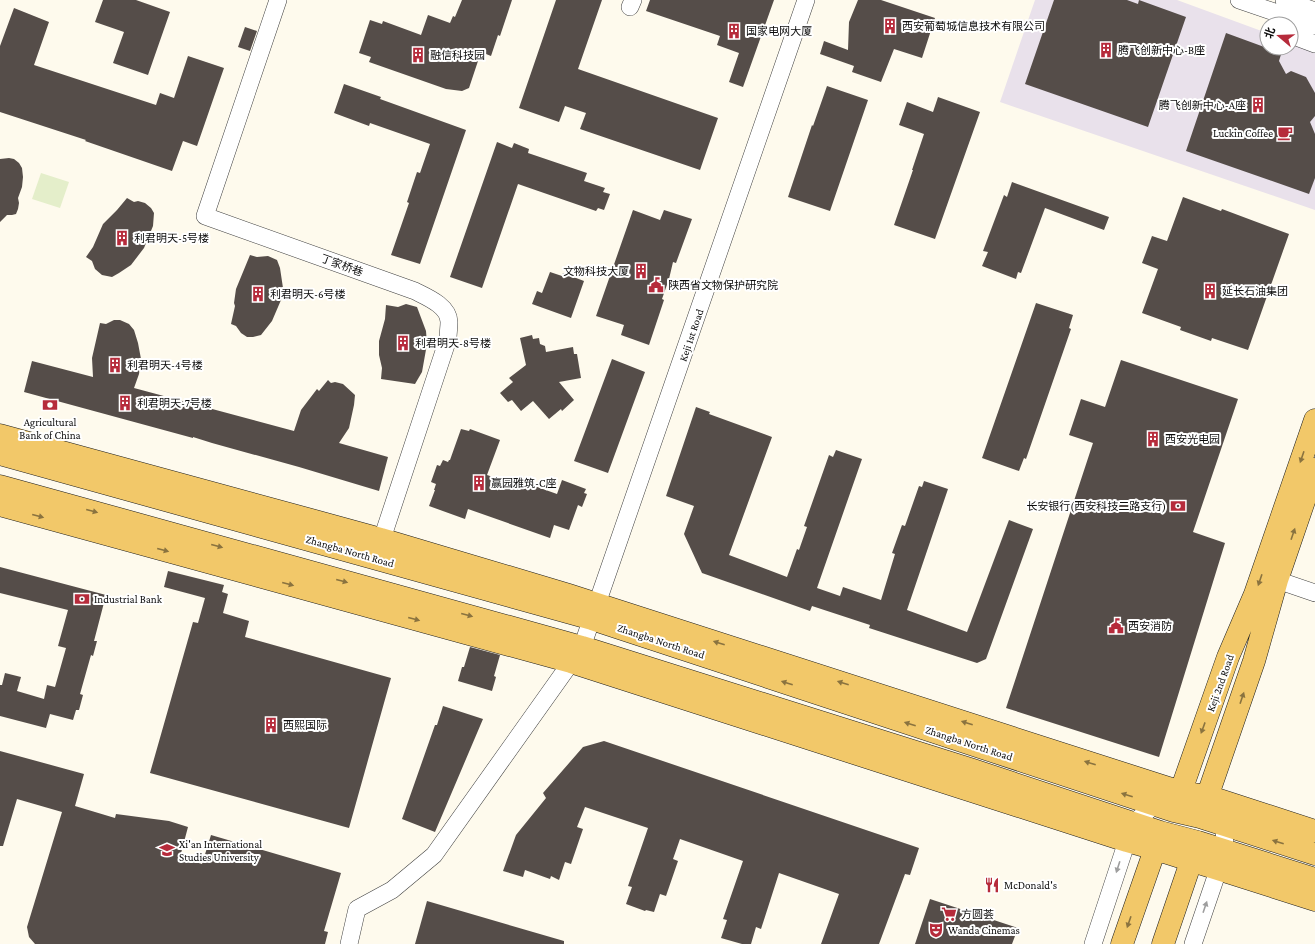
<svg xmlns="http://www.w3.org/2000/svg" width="1315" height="944" font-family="'Crimson Pro','Noto Sans SC',serif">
  <rect width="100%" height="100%" fill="#fefaed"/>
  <!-- industrial -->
  <path fill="#e9e1eb" d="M 1035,0 L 1177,0 L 1267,33 L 1267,48 L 1291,48 L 1291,42 L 1315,51 L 1315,210 L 1000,102 Z"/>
  <!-- pitch -->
  <path fill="#e4eeca" d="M 41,173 L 69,182 L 60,208 L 32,199 Z"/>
  <!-- building -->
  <path fill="#554d49" d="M 103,0 L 136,0 L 170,12 L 148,75 L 113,63 L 124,32 L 95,22 Z
    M 462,0 L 512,0 L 500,36 L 498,35 L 491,56 L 481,52 L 469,88 L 462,91 L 446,89 L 369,62 L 371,57 L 359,53 L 370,20 L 382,24 L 383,21 L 421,35 L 428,15 L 450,23 L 453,16 L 455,17 Z
    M 556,0 L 602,0 L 578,69 L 718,118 L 700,170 L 580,129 L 586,113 L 565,106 L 559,122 L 519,108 Z
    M 650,0 L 774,0 L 743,87 L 729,82 L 739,53 L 717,45 L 720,36 L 646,11 Z
    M 858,0 L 881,0 L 935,18 L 922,58 L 894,49 L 881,82 L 852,72 L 854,66 L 820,54 L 824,41 L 848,50 L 849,22 Z
    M 1054,0 L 1127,0 L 1138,4 L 1139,0 L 1186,17 L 1148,127 L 1025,84 Z
    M 14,8 L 49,22 L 34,65 L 156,105 L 160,93 L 174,98 L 188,56 L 224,68 L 197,146 L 183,141 L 172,171 L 85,141 L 86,140 L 0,112 L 0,46 Z
    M 245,27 L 257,31 L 250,51 L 238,47 Z
    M 1226,33 L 1267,48 L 1283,48 L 1279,61 L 1286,74 L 1291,71 L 1306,77 L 1315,93 L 1315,116 L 1310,122 L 1315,134 L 1315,178 L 1309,194 L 1186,151 Z
    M 344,84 L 381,97 L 380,99 L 466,130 L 420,264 L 391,255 L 409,203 L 407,202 L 417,172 L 420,173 L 430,144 L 370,123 L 369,126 L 334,113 Z
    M 827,86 L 868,100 L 830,211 L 788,197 L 812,125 L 813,126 Z
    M 938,97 L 980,112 L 935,239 L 894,225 L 913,170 L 912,170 L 924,134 L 899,125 L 907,102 L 933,112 Z
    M 497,142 L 512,148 L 514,143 L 529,149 L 528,153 L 587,173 L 584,181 L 605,188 L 603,192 L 610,194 L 604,210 L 598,208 L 596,211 L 518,184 L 482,288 L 450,277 Z
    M 9,158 L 14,159 L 19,163 L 22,168 L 23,177 L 22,187 L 18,198 L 19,203 L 18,209 L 16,214 L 12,215 L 7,215 L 0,222 L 0,159 Z
    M 1012,182 L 1109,217 L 1104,230 L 1045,208 L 1021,273 L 1018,272 L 1016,279 L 982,266 L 988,252 L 983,251 L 1004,195 L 1007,197 Z
    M 1183,197 L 1221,211 L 1222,209 L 1289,234 L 1248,350 L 1212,338 L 1211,341 L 1180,330 L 1181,327 L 1142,313 L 1158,269 L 1142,263 L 1152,236 L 1167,241 Z
    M 127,198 L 134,202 L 138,201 L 145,203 L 151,208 L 154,213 L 153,226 L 144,248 L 131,265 L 119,273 L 112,277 L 102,275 L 95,269 L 92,261 L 86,257 L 93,247 L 103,224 L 117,210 Z
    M 633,210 L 660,220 L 664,210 L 692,219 L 676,263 L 673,262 L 669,279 L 662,299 L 664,300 L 649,345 L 621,335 L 624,325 L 596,316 Z
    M 250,255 L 257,257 L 268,256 L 277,260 L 280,268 L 283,288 L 281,300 L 272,321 L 261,335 L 253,337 L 247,337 L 241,333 L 236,326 L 231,324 L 235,306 L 234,303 L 236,289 Z
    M 550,272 L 562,276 L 563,273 L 584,281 L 571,318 L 532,304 L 537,291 L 542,293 Z
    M 1036,303 L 1073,315 L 1069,328 L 1071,329 L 1026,459 L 1024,458 L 1019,471 L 982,458 Z
    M 406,304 L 417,307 L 426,331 L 427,344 L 422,372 L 415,384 L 381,379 L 382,368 L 379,355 L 379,341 L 385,319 L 386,305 L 398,307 Z
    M 114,320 L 120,320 L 129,324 L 134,330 L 138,343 L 141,359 L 139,374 L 134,388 L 294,431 L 301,410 L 317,389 L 319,391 L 328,380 L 331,383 L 335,382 L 343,384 L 355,395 L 354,405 L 349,428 L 339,443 L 388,457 L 379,491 L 299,467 L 212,443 L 193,437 L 193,438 L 24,392 L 32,361 L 93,377 L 92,358 L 100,323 L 106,324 Z
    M 532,335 L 533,339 L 539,338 L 540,344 L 545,346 L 546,352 L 573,347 L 574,354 L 577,354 L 581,378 L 559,382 L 574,400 L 562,411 L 561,409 L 549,419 L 533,401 L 521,411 L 512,400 L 508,402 L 500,393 L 513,382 L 509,378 L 526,365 L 520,338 Z
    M 612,359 L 645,372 L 608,473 L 574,461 Z
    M 1121,360 L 1238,399 L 1193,532 L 1225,543 L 1159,757 L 1006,708 L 1093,443 L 1069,435 L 1081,399 L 1105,407 Z
    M 696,407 L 710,412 L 709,414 L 772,437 L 729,555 L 787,577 L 797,549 L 799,550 L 807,527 L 804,526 L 829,455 L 833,457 L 836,450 L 862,459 L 817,588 L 840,596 L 843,587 L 881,600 L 895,554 L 892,553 L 902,525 L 905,526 L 919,486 L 922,487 L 924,481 L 948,489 L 907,610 L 967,632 L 1009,520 L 1033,529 L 986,659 L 977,663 L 869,628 L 870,625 L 812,606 L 810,611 L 702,573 L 684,534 L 694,506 L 666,496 Z
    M 461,429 L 469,431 L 470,429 L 500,440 L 487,475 L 508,482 L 509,477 L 557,494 L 562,480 L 586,489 L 584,493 L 587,494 L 582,507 L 578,505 L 569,530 L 554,525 L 550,538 L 468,509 L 465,519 L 429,506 L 435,490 L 434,490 L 436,484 L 431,482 L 437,465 L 440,466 L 443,460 L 448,462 L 449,460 L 450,460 Z
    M 0,567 L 106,595 L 94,641 L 97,641 L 93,656 L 91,655 L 80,694 L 83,695 L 79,710 L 76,710 L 73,720 L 50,714 L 46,728 L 0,716 L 0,685 L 2,685 L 5,673 L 21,677 L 17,691 L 44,699 L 47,685 L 55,687 L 66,648 L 58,646 L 68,610 L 0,593 Z
    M 168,571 L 224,585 L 222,592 L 228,594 L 223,613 L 249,621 L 245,637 L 391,678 L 349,828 L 150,773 L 193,622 L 198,623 L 205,598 L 164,587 Z
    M 470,647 L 500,655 L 494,676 L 496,677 L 492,691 L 458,681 L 462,667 L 464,667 Z
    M 443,706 L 483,719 L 435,832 L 402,819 L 435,725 L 437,725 Z
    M 604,741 L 919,848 L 910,875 L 905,874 L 879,944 L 821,944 L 839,894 L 779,873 L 761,929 L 756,927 L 751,944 L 742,944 L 721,938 L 727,920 L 723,919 L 743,861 L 680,839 L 673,859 L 678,861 L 666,896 L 660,894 L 654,912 L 646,910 L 645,911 L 626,904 L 632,887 L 628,886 L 648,828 L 585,807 L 577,827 L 583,829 L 571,864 L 565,862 L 559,880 L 551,876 L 550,879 L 525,870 L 523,877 L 503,871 L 516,835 L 546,798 L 543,793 L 583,747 Z
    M 0,751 L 84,774 L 75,806 L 115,818 L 116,814 L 169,821 L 188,827 L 180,857 L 202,864 L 211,835 L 341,873 L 324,931 L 328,932 L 325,944 L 35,944 L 29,937 L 27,927 L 62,812 L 17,799 L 3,846 L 0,846 Z
    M 930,899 L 1018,928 L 1012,944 L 915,944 Z
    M 427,901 L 564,941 L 564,944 L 415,944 Z"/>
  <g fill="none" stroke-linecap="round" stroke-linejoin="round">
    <!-- minor casing -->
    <g stroke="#3f3f3f" stroke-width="18">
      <path id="minor" d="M 278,0 L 205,216 L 415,291 C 427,297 449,306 449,322 C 449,328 448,333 448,339 L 378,551
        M 1239,0 L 1315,26
        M 1284,0 L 1315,11
        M 630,7 L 633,0
        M 1291,35 L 1315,44
        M 1277,580 L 1315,593
        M 349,944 L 357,909 L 392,890 L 434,855 L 582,647 L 806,0
        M 1093,944 L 1133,823 L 1155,805 L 1159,796
        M 1193,944 L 1225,850 L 1224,825 L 1228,814"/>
    </g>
    <!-- major casing -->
    <g stroke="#1d1d1d" stroke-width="23">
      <path id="major" d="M 0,435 L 381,539 L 569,595 L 1162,786 L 1181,792 L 1207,796 L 1315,831
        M 0,454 L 592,619 L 1174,811 L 1200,817 L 1315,854
        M 0,486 L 582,647 L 973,770 L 1160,832 L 1198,842 L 1315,879
        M 0,505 L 571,662 L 1127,841 L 1155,849 L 1315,900
        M 1176,805 L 1228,657 L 1255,594 L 1315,420
        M 1203,809 L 1254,661 L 1277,580 L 1315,469
        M 1122,944 L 1160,835
        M 1163,944 L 1196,847"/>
    </g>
    <!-- minor -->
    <use href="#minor" stroke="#fff" stroke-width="17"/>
    <!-- major -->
    <use href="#major" stroke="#f2c869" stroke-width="22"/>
  </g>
  <!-- one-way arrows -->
  <defs><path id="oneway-solid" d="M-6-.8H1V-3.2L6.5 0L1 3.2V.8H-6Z"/></defs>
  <g fill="#8a733f">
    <use href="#oneway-solid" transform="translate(1302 457) rotate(109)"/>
    <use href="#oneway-solid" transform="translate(92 511) rotate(15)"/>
    <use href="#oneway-solid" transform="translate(38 516) rotate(15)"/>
    <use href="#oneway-solid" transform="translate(1293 534) rotate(-71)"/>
    <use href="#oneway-solid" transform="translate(217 546) rotate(15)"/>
    <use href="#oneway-solid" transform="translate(163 550) rotate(15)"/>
    <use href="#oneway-solid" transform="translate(1260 580) rotate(109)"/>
    <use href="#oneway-solid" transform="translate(342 581) rotate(15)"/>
    <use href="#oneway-solid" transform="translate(288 584) rotate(15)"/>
    <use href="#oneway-solid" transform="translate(467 615) rotate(15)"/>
    <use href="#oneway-solid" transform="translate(414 619) rotate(15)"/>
    <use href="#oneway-solid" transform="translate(719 643) rotate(-162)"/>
    <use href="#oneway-solid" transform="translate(787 683) rotate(-162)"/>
    <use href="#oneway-solid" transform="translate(843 683) rotate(-162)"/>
    <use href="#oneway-solid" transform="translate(1242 698) rotate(-71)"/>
    <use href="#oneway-solid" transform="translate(967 723) rotate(-162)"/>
    <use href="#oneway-solid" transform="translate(910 724) rotate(-162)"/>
    <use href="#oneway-solid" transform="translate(1203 728) rotate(110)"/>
    <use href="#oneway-solid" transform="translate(1090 763) rotate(-162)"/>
    <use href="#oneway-solid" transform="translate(1127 795) rotate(-162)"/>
    <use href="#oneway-solid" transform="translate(1278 842) rotate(-162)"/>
    <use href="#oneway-solid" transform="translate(1129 922) rotate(109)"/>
  </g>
  <g fill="#9e9e9e">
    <use href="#oneway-solid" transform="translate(1118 867) rotate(108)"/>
    <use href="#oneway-solid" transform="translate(1205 907) rotate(-71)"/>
  </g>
  <!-- icons -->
  <defs>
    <g id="building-bare" transform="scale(1.2)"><path d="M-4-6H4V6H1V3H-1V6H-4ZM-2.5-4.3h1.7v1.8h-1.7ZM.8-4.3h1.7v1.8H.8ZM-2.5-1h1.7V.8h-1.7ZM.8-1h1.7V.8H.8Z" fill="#b62b3b" stroke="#fff" stroke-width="2.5" paint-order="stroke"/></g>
    <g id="cafe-bare" transform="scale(1.2)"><path d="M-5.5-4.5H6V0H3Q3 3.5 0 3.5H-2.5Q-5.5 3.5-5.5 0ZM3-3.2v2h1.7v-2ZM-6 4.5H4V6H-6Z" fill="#b62b3b" stroke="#fff" stroke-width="2.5" paint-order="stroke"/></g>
    <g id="civic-bare" transform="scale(1.2)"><path d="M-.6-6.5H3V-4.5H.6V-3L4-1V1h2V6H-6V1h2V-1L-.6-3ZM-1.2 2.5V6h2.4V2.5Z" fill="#b62b3b" stroke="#fff" stroke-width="2.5" paint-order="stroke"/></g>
    <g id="bank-bare" transform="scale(1.2)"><path d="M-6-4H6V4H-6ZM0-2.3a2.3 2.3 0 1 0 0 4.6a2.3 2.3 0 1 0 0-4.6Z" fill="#b62b3b" stroke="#fff" stroke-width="2.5" paint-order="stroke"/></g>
    <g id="university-bare" transform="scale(1.2)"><path d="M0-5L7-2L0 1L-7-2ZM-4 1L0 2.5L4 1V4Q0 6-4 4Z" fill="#b62b3b" stroke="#fff" stroke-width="2.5" paint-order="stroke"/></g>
    <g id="restaurant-bare" transform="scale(1.2)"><path d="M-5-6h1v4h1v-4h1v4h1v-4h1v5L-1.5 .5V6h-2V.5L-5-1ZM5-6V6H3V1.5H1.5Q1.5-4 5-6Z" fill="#b62b3b" stroke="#fff" stroke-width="2.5" paint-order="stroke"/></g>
    <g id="supermarket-bare" transform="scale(1.2)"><path d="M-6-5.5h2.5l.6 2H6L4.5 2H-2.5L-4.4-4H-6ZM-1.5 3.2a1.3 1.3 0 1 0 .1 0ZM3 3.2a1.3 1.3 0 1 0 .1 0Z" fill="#b62b3b" stroke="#fff" stroke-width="2.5" paint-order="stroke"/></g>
    <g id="theatre-bare" transform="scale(1.2)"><path d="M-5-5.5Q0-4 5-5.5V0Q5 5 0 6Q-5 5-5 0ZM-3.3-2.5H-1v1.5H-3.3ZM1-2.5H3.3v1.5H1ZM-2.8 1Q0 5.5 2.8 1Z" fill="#b62b3b" stroke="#fff" stroke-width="2.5" paint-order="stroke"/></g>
  </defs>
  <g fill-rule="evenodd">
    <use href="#building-bare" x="890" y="26"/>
    <use href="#building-bare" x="734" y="31"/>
    <use href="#building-bare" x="1106" y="50"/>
    <use href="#building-bare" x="418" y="55"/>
    <use href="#building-bare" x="1258" y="105"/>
    <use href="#cafe-bare" x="1285" y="133"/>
    <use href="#building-bare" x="122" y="238"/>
    <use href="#building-bare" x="641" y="271"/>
    <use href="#civic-bare" x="656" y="285"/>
    <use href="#building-bare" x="1210" y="291"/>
    <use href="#building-bare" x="258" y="294"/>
    <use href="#building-bare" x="403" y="343"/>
    <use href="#building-bare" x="115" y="365"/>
    <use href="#building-bare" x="125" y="403"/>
    <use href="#bank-bare" x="50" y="405"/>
    <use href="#building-bare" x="1153" y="439"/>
    <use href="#building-bare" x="479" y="483"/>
    <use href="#bank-bare" x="1178" y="506"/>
    <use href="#bank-bare" x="82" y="599"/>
    <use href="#civic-bare" x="1116" y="626"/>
    <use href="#building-bare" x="271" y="725"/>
    <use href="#university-bare" x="167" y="850"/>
    <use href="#restaurant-bare" x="992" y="885"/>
    <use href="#supermarket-bare" x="949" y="914"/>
    <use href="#theatre-bare" x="936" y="930"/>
  </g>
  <g text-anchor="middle" stroke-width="4" stroke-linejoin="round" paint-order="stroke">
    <!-- poi labels -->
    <g font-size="11" fill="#0c0c0c" stroke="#fff" text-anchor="start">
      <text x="902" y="30">西安葡萄城信息技术有限公司</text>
      <text x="746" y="35">国家电网大厦</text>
      <text x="1118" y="54">腾飞创新中心-B座</text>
      <text x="430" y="59">融信科技园</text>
      <text x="1246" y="109" text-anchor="end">腾飞创新中心-A座</text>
      <text x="1273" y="137" text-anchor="end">Luckin Coffee</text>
      <text x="134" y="242">利君明天-5号楼</text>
      <text x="629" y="275" text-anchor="end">文物科技大厦</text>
      <text x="668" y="289">陕西省文物保护研究院</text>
      <text x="1222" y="295">延长石油集团</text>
      <text x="270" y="298">利君明天-6号楼</text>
      <text x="415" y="347">利君明天-8号楼</text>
      <text x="127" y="369">利君明天-4号楼</text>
      <text x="137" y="407">利君明天-7号楼</text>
      <text x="50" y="426" text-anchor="middle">Agricultural<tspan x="50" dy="13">Bank of China</tspan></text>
      <text x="1165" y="443">西安光电园</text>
      <text x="491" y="487">赢园雅筑-C座</text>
      <text x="1166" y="510" text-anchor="end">长安银行(西安科技二路支行)</text>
      <text x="94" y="603">Industrial Bank</text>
      <text x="1128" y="630">西安消防</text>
      <text x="283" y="729">西熙国际</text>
      <text x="179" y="848">Xi'an International<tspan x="179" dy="13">Studies University</tspan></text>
      <text x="1004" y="889">McDonald's</text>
      <text x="961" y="918">方圆荟</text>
      <text x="948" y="934">Wanda Cinemas</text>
    </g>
    <!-- street labels -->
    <g font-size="11" fill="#0c0c0c" stroke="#fff">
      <text transform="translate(342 265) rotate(20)" y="4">丁家桥巷</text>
      <text transform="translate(691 335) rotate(-71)" y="4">Keji 1st Road</text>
      <text transform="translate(350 551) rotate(16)" y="4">Zhangba North Road</text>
      <text transform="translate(661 641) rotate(18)" y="4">Zhangba North Road</text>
      <text transform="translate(1220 683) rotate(-70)" y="4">Keji 2nd Road</text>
      <text transform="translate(969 743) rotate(18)" y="4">Zhangba North Road</text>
    </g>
  </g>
  <!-- north arrow -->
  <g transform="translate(1279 36) rotate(289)"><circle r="19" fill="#ffffff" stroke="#9e9e9e"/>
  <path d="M0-3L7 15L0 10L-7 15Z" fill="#b62b3b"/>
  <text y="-6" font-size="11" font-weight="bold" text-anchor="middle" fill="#0c0c0c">北</text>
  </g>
</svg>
